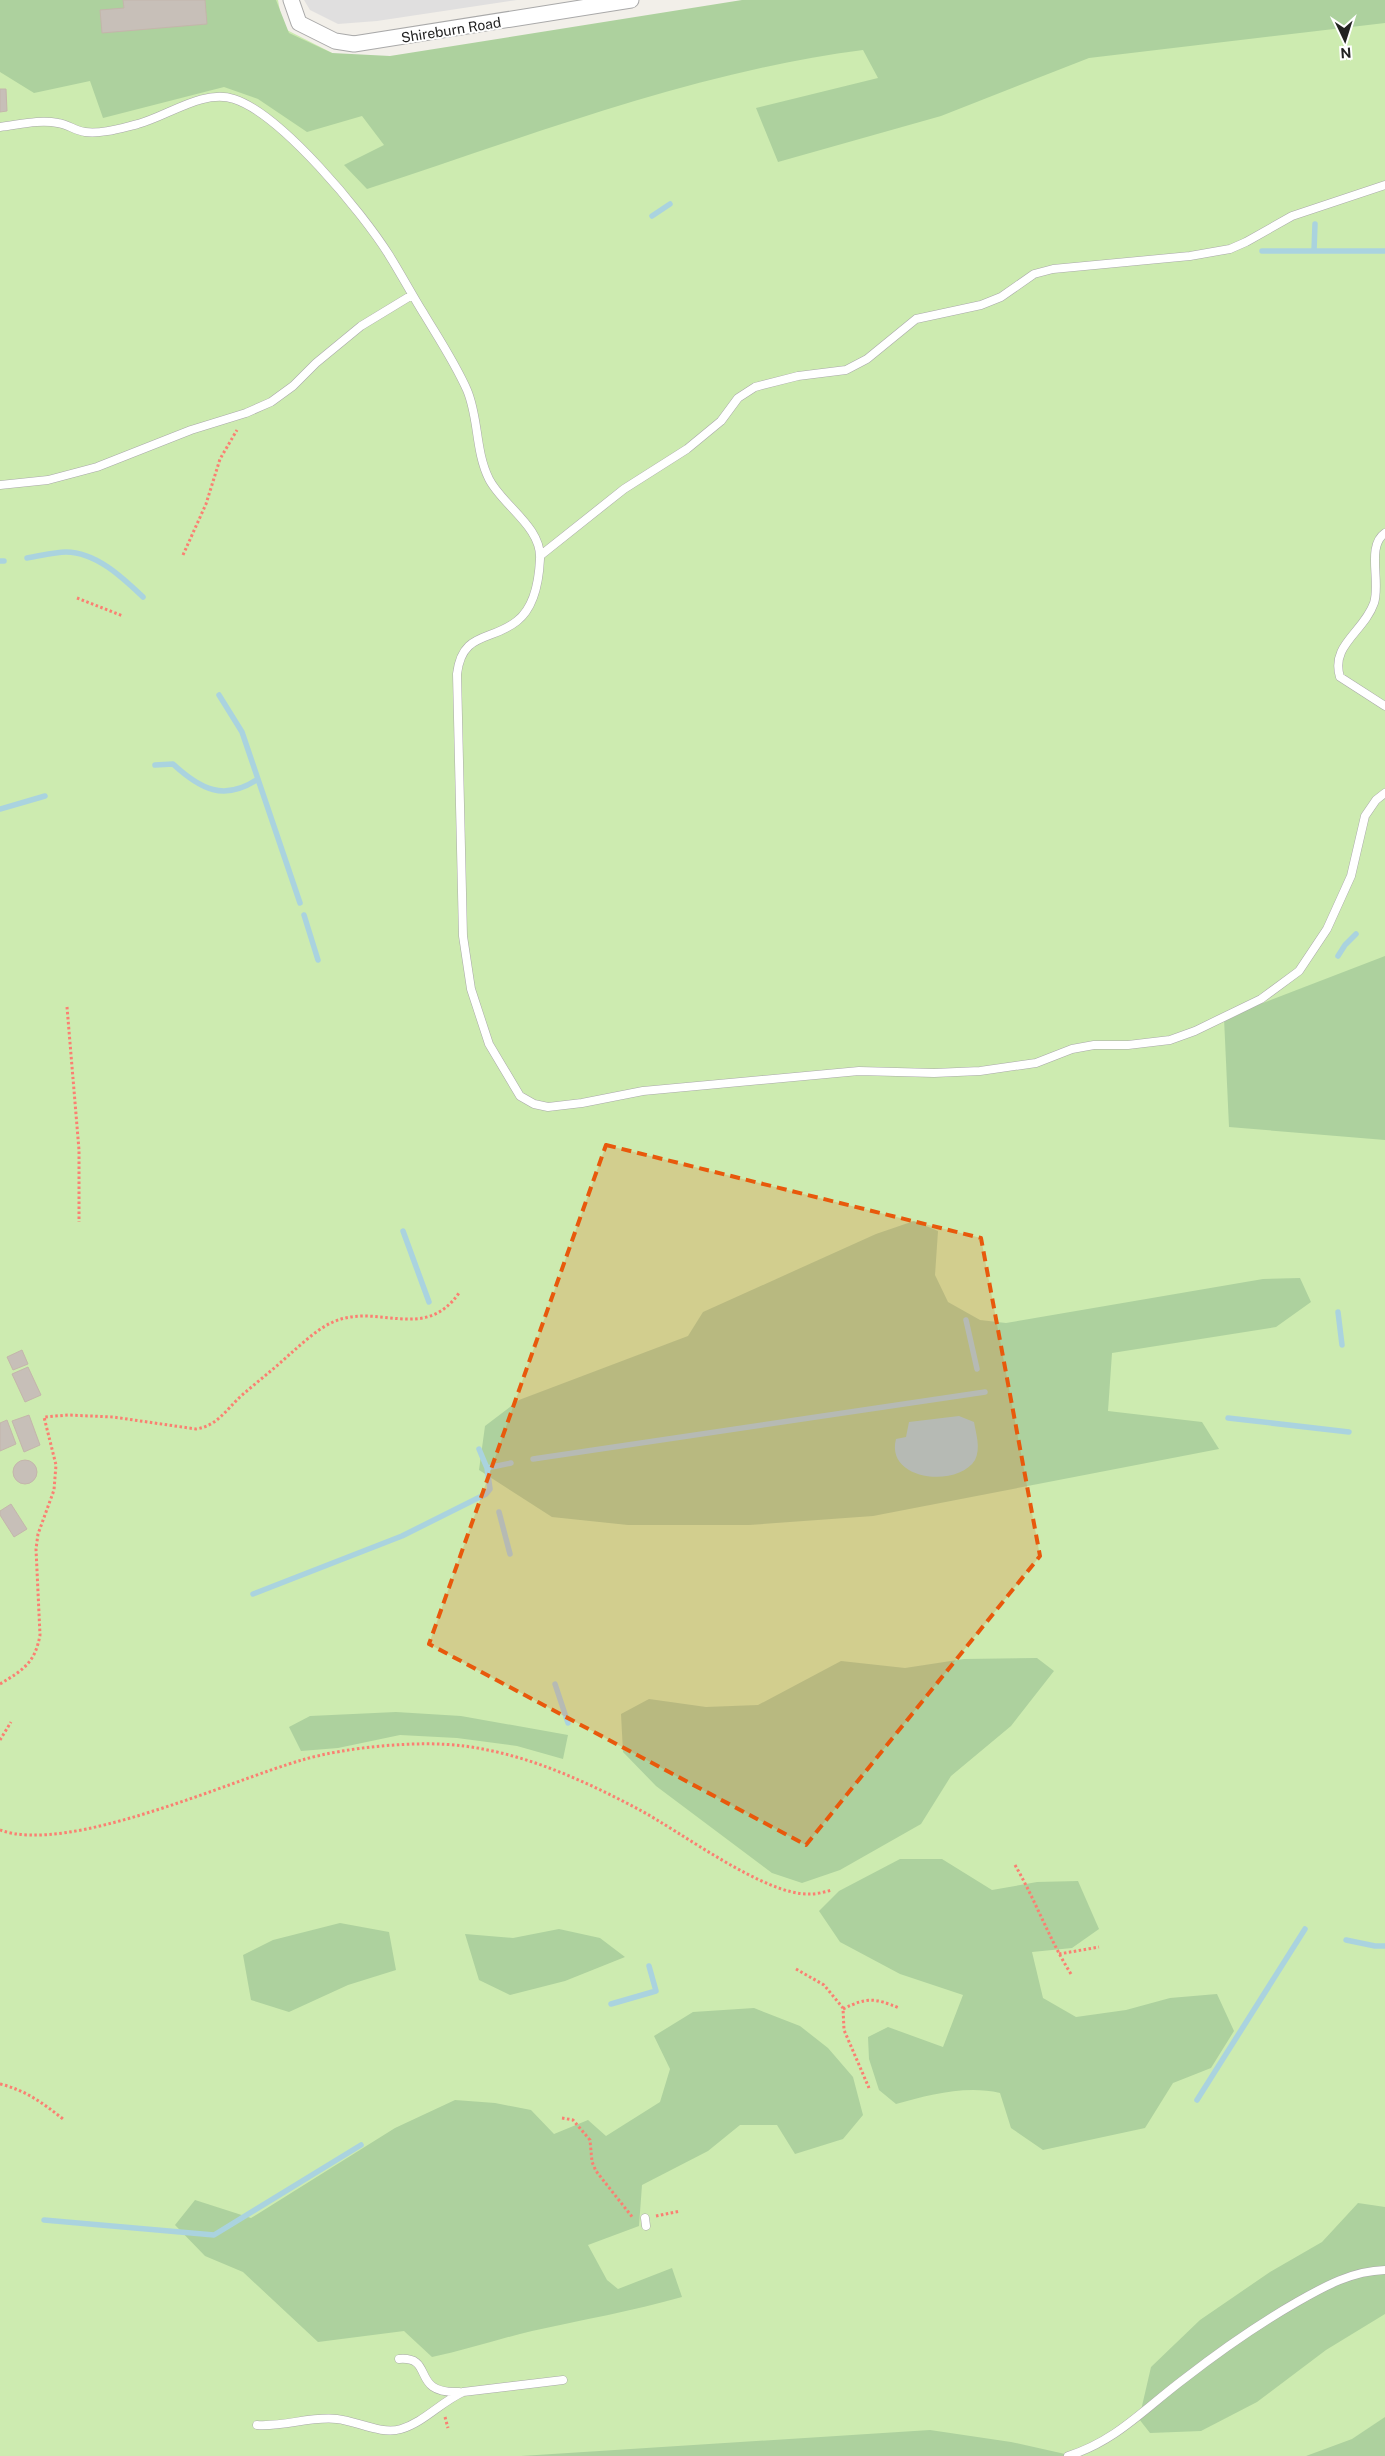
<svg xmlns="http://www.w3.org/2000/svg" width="1385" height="2456" font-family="'Public Sans',sans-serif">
  <rect width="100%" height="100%" fill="#f2efe9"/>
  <!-- residential -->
  <path fill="#e0dfdf" d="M 304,0 L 517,0 L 377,21 L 338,24 L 310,10 Z"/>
  <!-- grass -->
  <path fill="#cdebb0" d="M 0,0 L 278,0 L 283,28 L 350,62 L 1385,0 L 1385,2456 L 0,2456 Z"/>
  <!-- forest -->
  <path fill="#add19e" d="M 0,0 L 276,0 L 289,33 L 332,53 L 390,56 L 742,0 L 1385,0 L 1385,23 L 1089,58 L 941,116 L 778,162 L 756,108 L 878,78 L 863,50 C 693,72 530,136 367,189 L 344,165 L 384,145 L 362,116 L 307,132 L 258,99 L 224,87 L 103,118 L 90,81 L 34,93 L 0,72 Z
    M 1385,956 L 1385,1140 L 1229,1127 L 1224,1018 Z
    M 914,1221 L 938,1231 L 935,1275 L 948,1302 L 980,1320 L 1006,1323 L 1263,1279 L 1300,1278 L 1311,1302 L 1276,1327 L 1112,1353 L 1108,1411 L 1202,1422 L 1219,1449 L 873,1516 L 749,1525 L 628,1525 L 552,1517 L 479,1470 L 485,1426 L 519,1400 L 688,1336 L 703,1312 L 876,1234 Z
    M 1037,1658 L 1054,1671 L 1011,1726 L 951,1776 L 921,1824 L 840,1870 L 802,1883 L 772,1873 L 656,1786 L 623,1752 L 621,1714 L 649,1699 L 706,1707 L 758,1705 L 841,1661 L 905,1668 L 964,1659 Z
    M 396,1712 L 461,1716 L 568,1735 L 563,1759 L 517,1746 L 457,1738 L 400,1735 L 338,1748 L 301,1751 L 289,1727 L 310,1716 Z
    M 900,1859 L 942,1859 L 992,1890 L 1037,1882 L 1078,1881 L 1099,1929 L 1072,1948 L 1032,1952 L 1043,1998 L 1076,2017 L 1126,2010 L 1170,1998 L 1217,1994 L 1234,2031 L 1211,2068 L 1173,2083 L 1145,2128 L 1043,2150 L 1011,2128 L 1000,2093 C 965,2085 929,2095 896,2104 L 879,2090 L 869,2059 L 868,2037 L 888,2027 L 943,2047 L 963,1995 L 900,1974 L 840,1942 L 819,1911 L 839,1891 Z
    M 340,1923 L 389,1932 L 396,1970 L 348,1985 L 289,2012 L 251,2000 L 243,1955 L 273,1940 Z
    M 559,1929 L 600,1938 L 625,1957 L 565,1981 L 510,1995 L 479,1980 L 465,1934 L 513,1938 Z
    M 754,2008 L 800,2026 L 828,2048 L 853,2077 L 863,2115 L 843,2139 L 795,2154 L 777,2125 L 740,2125 L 708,2151 L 642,2185 L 639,2226 L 588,2245 L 607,2280 L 618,2289 L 672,2268 L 682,2297 C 632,2311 582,2320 532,2331 C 498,2339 466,2350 432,2357 L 404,2331 L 318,2342 L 243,2272 L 205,2256 L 175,2225 L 195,2200 L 251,2218 L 395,2128 L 455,2100 L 495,2103 L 531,2110 L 554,2134 L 588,2120 L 606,2136 L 660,2102 L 670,2069 L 654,2036 L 693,2012 Z
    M 1358,2203 L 1385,2207 L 1385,2314 L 1326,2350 L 1257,2402 L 1201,2431 L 1150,2433 L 1139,2419 L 1151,2367 L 1200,2320 L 1270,2272 L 1322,2242 Z
    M 1385,2417 L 1385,2456 L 1306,2456 L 1352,2439 Z
    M 930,2430 L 1011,2442 L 1074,2456 L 521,2456 Z"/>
  <!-- water -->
  <path fill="#aad3df" d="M 959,1416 L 974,1422 C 976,1434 981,1448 975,1460 C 958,1488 885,1481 896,1439 L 906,1437 L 909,1422 Z"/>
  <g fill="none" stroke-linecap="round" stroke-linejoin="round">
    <!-- stream -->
    <path stroke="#aad3df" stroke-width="5.5" d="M 652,216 L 670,204
      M 1262,251 L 1385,251
      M 1314,251 L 1315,224
      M 27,558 C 40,556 54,552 66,552 C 96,552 123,578 143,597
      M 0,561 L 4,561
      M 219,695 L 242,732 L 300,903
      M 155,765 L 173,764 C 200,789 224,802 258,779
      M 0,809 L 45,796
      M 304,915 L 318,960
      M 1338,956 L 1345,945 L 1356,934
      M 403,1231 L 429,1302
      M 1338,1312 L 1342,1345
      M 966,1320 L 977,1369
      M 1228,1418 L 1349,1432
      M 533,1459 L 985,1392
      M 487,1468 L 511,1463
      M 499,1512 L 510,1554
      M 253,1594 L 402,1536 L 486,1494 L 490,1489 L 487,1468 L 479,1449
      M 555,1684 L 568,1723
      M 1346,1940 L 1375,1946 L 1385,1946
      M 611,2004 L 656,1991 L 649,1966
      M 1197,2100 L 1305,1929
      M 44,2220 L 214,2235 L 361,2145"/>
  </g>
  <!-- building -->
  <path fill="#c7bfb8" stroke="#c4b6ab" d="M 123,0 L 205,0 L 207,24 L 102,33 L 100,10 L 124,8 Z
    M 0,89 L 6,89 L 7,111 L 0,112 Z
    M 22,1350 L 28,1364 L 13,1370 L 7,1357 Z
    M 28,1367 L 41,1395 L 25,1402 L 12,1374 Z
    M 29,1415 L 40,1445 L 24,1452 L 12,1421 Z
    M 7,1420 L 16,1444 L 0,1451 L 0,1423 Z
    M13 1472a12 12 0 1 1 24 0a12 12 0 1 1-24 0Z
    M 11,1504 L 27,1529 L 14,1537 L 0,1515 L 0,1511 Z"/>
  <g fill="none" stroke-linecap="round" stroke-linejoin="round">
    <!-- lane casing -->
    <g stroke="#a9a9a9" stroke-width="9">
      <path id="lane" d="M 0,127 C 18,125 39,119 58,123 C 67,124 76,131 85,132 C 103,134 121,128 138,124 C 168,116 203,89 234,99 C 281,114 362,212 389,255 C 401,274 412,295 424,314 C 439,339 455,363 467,390 C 479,418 475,451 489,479 C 502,505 542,527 540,559 C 539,580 535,607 517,621 C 491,642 462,631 457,674 L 463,936 L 471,989 L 489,1044 L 520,1096 L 534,1104 L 548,1107 L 582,1103 L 643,1091 L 859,1071 L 934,1073 L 980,1071 L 1036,1063 L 1072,1049 L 1094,1045 L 1128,1045 L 1170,1040 L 1195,1031 L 1261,999 L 1299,971 L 1327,929 L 1351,876 L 1365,816 L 1376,800 L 1385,793
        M 0,485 L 48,480 L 97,467 L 191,430 L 246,413 L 271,402 L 293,386 L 316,363 L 361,326 L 412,295
        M 1385,533 C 1366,546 1381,582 1374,603 C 1364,632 1330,645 1340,677 L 1385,706
        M 541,555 L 624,489 L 687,449 L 721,421 L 738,398 L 755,387 L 798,376 L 846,370 L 867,359 L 916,319 L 981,305 L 1001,297 L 1034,274 L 1053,269 L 1190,256 L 1230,249 L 1246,242 L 1292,216 L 1385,185
        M 645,2218 L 646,2226
        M 399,2359 C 436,2356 409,2394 459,2392
        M 257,2425 C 285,2427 310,2416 337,2419 C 357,2421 381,2435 401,2429 C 424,2422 441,2402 463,2392 L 563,2380
        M 1068,2456 C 1116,2441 1144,2409 1184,2379 C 1220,2351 1257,2325 1297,2302 C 1325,2286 1352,2271 1385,2270"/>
    </g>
    <!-- street casing -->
    <g stroke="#a9a9a9" stroke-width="17">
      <path id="street" d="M 291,0 L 299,23 L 335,41 L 354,44 L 631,0"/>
    </g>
    <!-- path -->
    <path stroke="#fa8072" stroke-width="3" stroke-dasharray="2.5 2.5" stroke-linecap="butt" d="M 183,555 L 206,504 L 220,459 L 237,430
      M 77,598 L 123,616
      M 67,1007 L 79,1150 L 79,1222
      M 0,1684 C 23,1670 35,1663 40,1635 L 36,1549 L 38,1534 L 54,1490 L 56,1465 L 44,1417 L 68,1415 L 113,1417 L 196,1429 C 217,1426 226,1410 241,1396 C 257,1382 274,1369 290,1354 C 303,1343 317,1329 333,1322 C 378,1302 424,1343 459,1293
      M 0,1740 L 11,1722
      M 0,1830 C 69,1855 229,1781 302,1760 C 346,1747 419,1740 464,1746 C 526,1754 583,1780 638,1809 C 680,1831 765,1896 810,1894 C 817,1894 825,1892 832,1890
      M 1015,1865 C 1036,1901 1049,1939 1071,1974
      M 1059,1954 L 1099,1947
      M 796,1969 L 824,1985 L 843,2008 L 844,2030 L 869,2088
      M 843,2009 C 867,1997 875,1998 899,2008
      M 0,2084 C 25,2090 43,2103 63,2119
      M 562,2118 L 573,2120 L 590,2140 L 592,2162 L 596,2171 L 633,2218
      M 656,2216 L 680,2211
      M 445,2417 L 448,2428"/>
    <!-- lane -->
    <use href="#lane" stroke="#fff" stroke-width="8"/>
    <!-- street -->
    <use href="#street" stroke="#fff" stroke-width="15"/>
  </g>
  <!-- marked area -->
  <path fill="#e8590c" fill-opacity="0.2" stroke="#e8590c" stroke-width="4" stroke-dasharray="10 6" stroke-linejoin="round" d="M 606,1145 L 981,1238 L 1040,1556 L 806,1845 L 429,1644 Z"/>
  <g text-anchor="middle" stroke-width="4" stroke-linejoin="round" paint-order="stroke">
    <!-- street labels -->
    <g font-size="14" fill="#222" stroke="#fff">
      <text transform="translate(451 30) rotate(-9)" y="5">Shireburn Road</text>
    </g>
  </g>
  <!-- north arrow -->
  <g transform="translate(1345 40) rotate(176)" stroke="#ffffff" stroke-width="4" paint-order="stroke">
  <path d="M0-4L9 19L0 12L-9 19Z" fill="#222222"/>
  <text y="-8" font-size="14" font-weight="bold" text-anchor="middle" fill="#222222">N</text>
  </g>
</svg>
